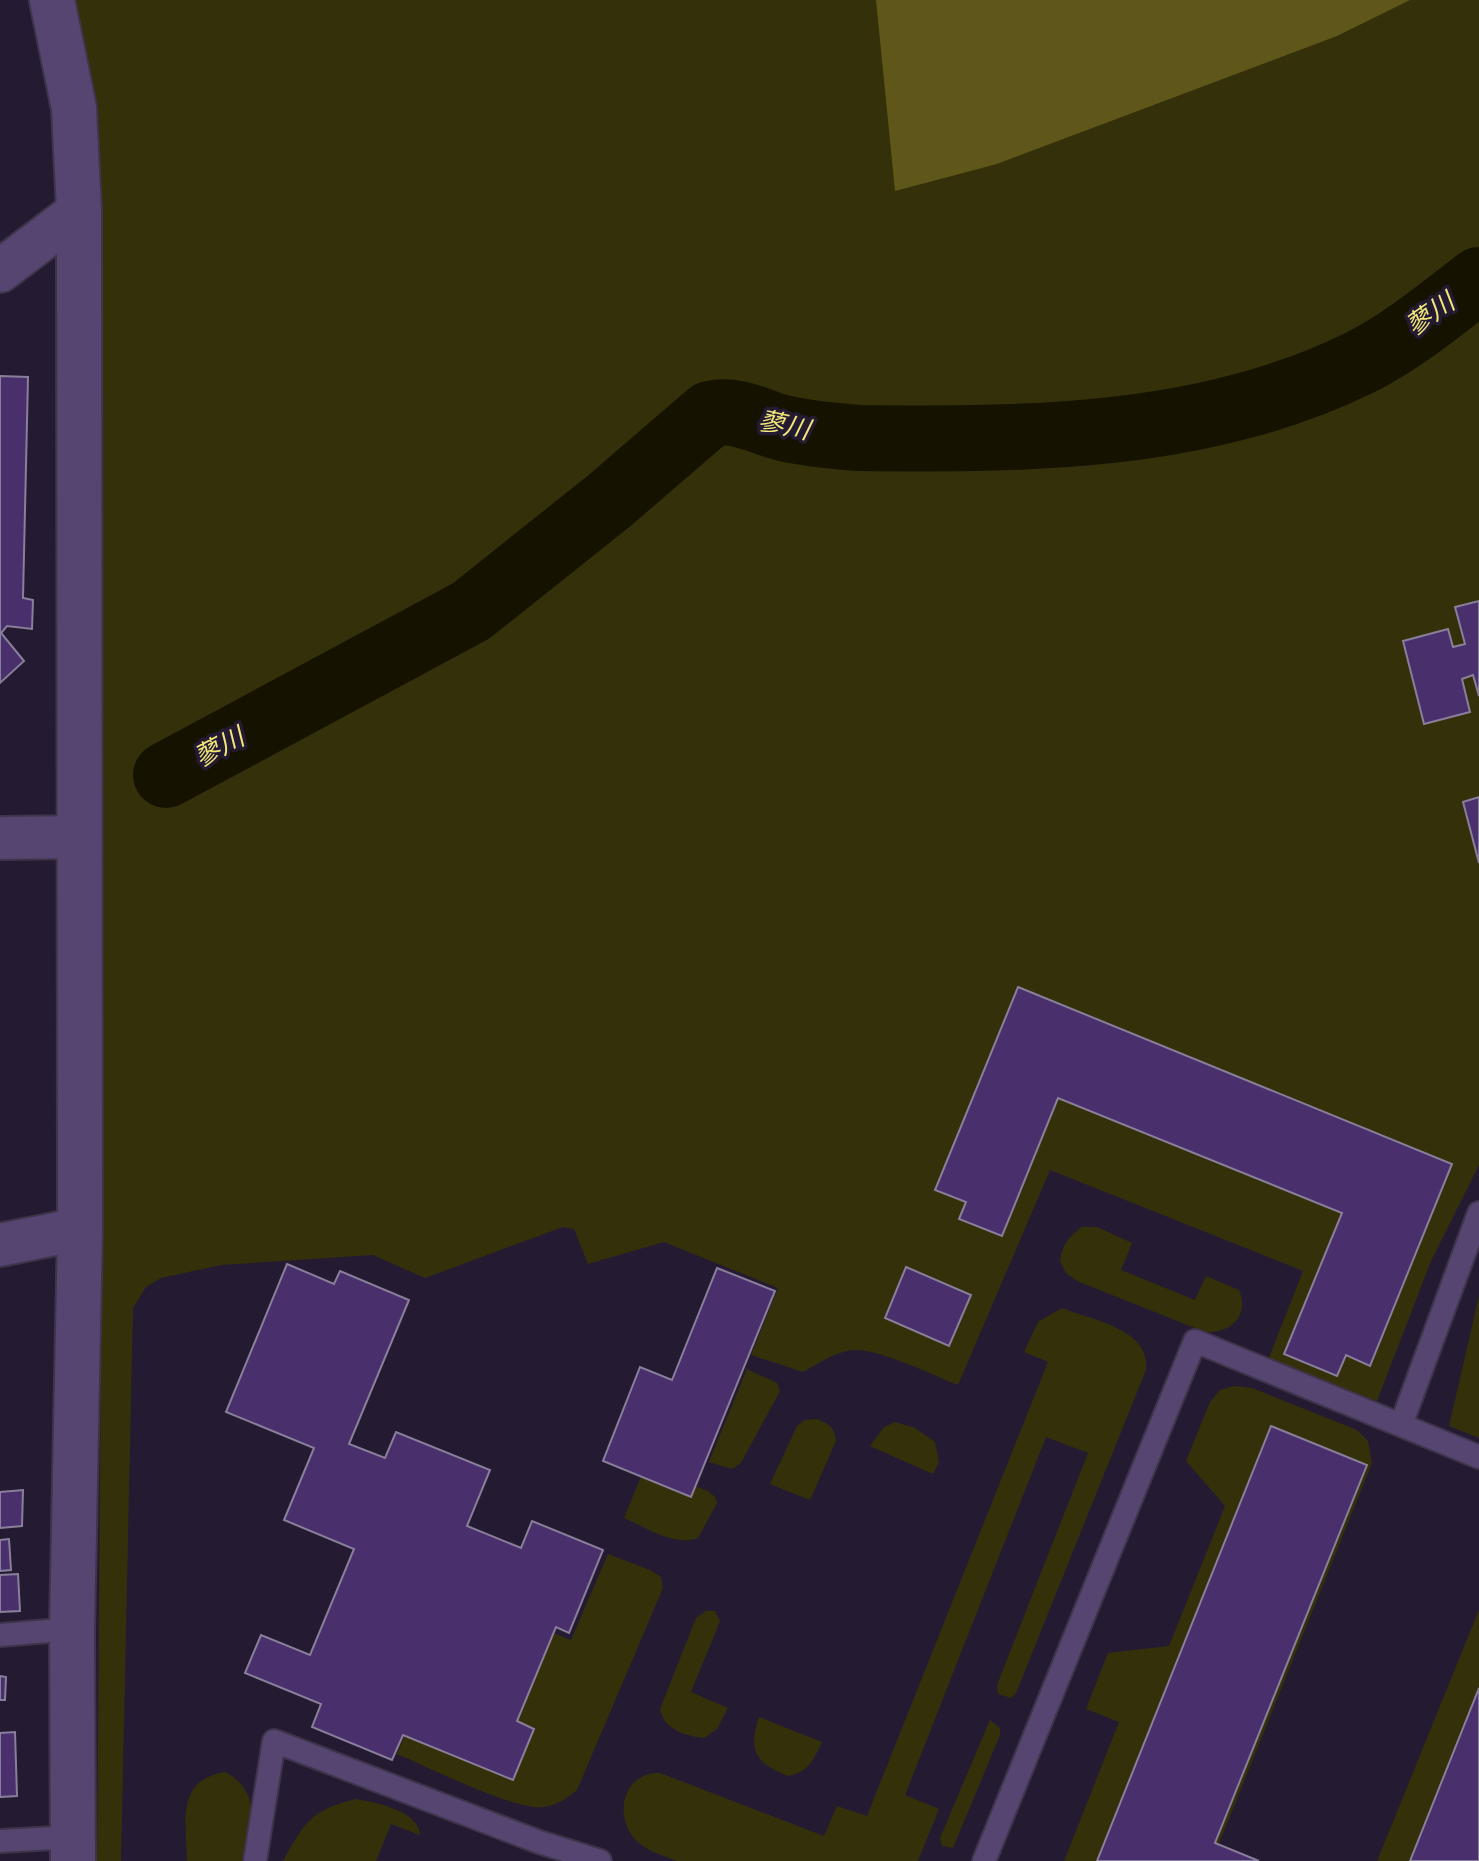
<svg xmlns="http://www.w3.org/2000/svg" width="1479" height="1861" font-family="Quicksand,'Noto Sans JP',sans-serif">
  <rect width="100%" height="100%" fill="#241b32"/>
  <!-- green -->
  <path fill="#34300a" d="M 76,0 L 1479,0 L 1479,1165 L 1431,1261 L 1377,1401 L 1268,1360 L 1303,1271 L 1050,1170 L 958,1385 C 933,1375 881,1350 856,1350 C 838,1350 818,1364 803,1372 L 751,1355 L 778,1288 L 664,1242 L 588,1264 L 574,1229 L 563,1227 L 425,1278 L 373,1255 L 221,1265 L 161,1278 L 146,1287 L 133,1308 L 121,1861 L 97,1861 L 103,1094 L 101,263 L 87,65 Z
    M 1082,1227 L 1097,1227 L 1132,1243 L 1121,1270 L 1195,1300 L 1206,1276 L 1239,1290 C 1250,1316 1230,1334 1205,1332 L 1077,1281 L 1066,1273 L 1060,1261 C 1063,1244 1068,1237 1082,1227 Z
    M 1479,1296 L 1479,1438 L 1449,1426 Z
    M 1062,1308 C 1092,1320 1151,1329 1146,1370 L 1016,1693 L 1011,1698 L 998,1694 L 997,1685 L 1088,1453 L 1046,1437 L 905,1795 L 939,1809 L 918,1861 L 677,1861 C 662,1855 643,1850 633,1837 C 613,1810 626,1772 660,1773 L 824,1836 L 837,1806 L 867,1816 L 1048,1362 L 1024,1352 L 1038,1322 Z
    M 747,1369 L 777,1383 L 780,1391 L 741,1463 L 732,1469 L 709,1462 Z
    M 1234,1386 L 1252,1388 L 1357,1430 L 1368,1441 L 1372,1463 L 1212,1861 L 1064,1861 L 1119,1722 L 1086,1709 L 1108,1653 L 1169,1646 L 1225,1506 L 1186,1461 L 1210,1402 L 1220,1390 Z
    M 816,1419 C 828,1423 835,1427 836,1441 L 810,1500 L 770,1484 L 797,1426 L 805,1420 Z
    M 895,1422 L 915,1428 L 935,1442 L 939,1462 L 933,1474 L 870,1446 L 884,1427 Z
    M 645,1467 L 708,1491 L 715,1497 L 717,1503 L 698,1538 C 675,1547 645,1527 624,1518 Z
    M 608,1554 L 650,1570 L 661,1577 L 663,1588 L 577,1790 C 566,1799 557,1805 544,1807 C 515,1811 428,1767 397,1754 L 460,1597 L 571,1640 Z
    M 1479,1610 L 1479,1861 L 1377,1861 Z
    M 706,1611 L 715,1611 L 720,1621 L 691,1692 L 728,1708 L 717,1729 L 704,1738 C 686,1736 664,1730 660,1709 L 696,1618 Z
    M 759,1717 L 822,1742 C 814,1760 808,1772 788,1776 C 755,1764 748,1749 759,1717 Z
    M 990,1720 L 1000,1728 L 1000,1735 L 953,1848 L 942,1846 L 940,1838 Z
    M 225,1772 C 261,1790 253,1828 247,1861 L 187,1861 C 186,1821 176,1780 225,1772 Z
    M 356,1799 C 376,1803 419,1810 420,1835 L 391,1824 L 376,1861 L 283,1861 C 304,1823 312,1809 356,1799 Z"/>
  <!-- forest -->
  <path fill="#5e5719" d="M 876,0 L 1410,0 L 1337,36 L 997,164 L 895,191 Z"/>
  <g fill="none" stroke-linecap="round" stroke-linejoin="round">
    <!-- river -->
    <path stroke="#151200" stroke-width="66" d="M 166,775 L 471,611 L 609,501 L 710,414 C 734,407 760,422 783,428 C 808,434 833,436 859,438 C 1026,440 1205,439 1359,363 C 1402,342 1441,309 1479,280"/>
  </g>
  <!-- building -->
  <path fill="#49306d" stroke="#897f9b" stroke-width="2" d="M 0,376 L 28,377 L 23,598 L 33,600 L 32,629 L 7,626 L 1,633 L 24,661 L 0,683 Z
    M 1479,601 L 1479,696 L 1473,675 L 1462,679 L 1470,712 L 1424,724 L 1403,641 L 1448,629 L 1453,647 L 1465,644 L 1455,607 Z
    M 1479,797 L 1479,863 L 1463,802 Z
    M 1018,987 L 1452,1164 L 1370,1366 L 1346,1355 L 1337,1376 L 1284,1354 L 1342,1213 L 1058,1098 L 1002,1236 L 959,1219 L 966,1202 L 935,1190 Z
    M 287,1264 L 334,1284 L 340,1271 L 409,1300 L 349,1444 L 385,1458 L 396,1432 L 490,1470 L 467,1526 L 521,1548 L 532,1521 L 603,1550 L 569,1633 L 556,1627 L 517,1721 L 534,1729 L 513,1780 L 403,1735 L 392,1760 L 312,1727 L 321,1704 L 245,1673 L 261,1635 L 310,1655 L 354,1549 L 284,1520 L 314,1448 L 226,1412 Z
    M 906,1267 L 971,1295 L 949,1346 L 885,1318 Z
    M 717,1268 L 775,1291 L 691,1497 L 603,1461 L 640,1367 L 672,1380 Z
    M 1271,1426 L 1367,1465 L 1215,1843 L 1259,1861 L 1097,1861 Z
    M 23,1490 L 22,1526 L 0,1528 L 0,1492 Z
    M 9,1539 L 11,1570 L 0,1571 L 0,1540 Z
    M 18,1574 L 20,1611 L 0,1612 L 0,1575 Z
    M 0,1676 L 6,1677 L 5,1700 L 0,1700 Z
    M 1479,1688 L 1479,1861 L 1410,1861 Z
    M 15,1732 L 17,1796 L 0,1797 L 0,1733 Z"/>
  <g fill="none" stroke-linecap="round" stroke-linejoin="round">
    <!-- service casing -->
    <g stroke="#3e354b" stroke-width="26">
      <path id="service" d="M 1401,1425 L 1479,1213
        M 0,1635 L 72,1629
        M 0,1841 L 73,1837
        M 255,1861 L 274,1741 L 539,1842 L 600,1861
        M 984,1861 L 1195,1341 L 1479,1457"/>
    </g>
    <!-- minor casing -->
    <g stroke="#3e354b" stroke-width="46">
      <path id="minor" d="M 0,271 L 79,211
        M 0,838 L 80,837
        M 0,1245 L 80,1229"/>
    </g>
    <!-- tertiary casing -->
    <g stroke="#3e354b" stroke-width="48">
      <path id="tertiary" d="M 52,0 L 74,108 L 79,211 L 80,1229 L 72,1629 L 73,1861"/>
    </g>
    <!-- service -->
    <use href="#service" stroke="#554570" stroke-width="22"/>
    <!-- minor -->
    <use href="#minor" stroke="#554570" stroke-width="42"/>
    <!-- tertiary -->
    <use href="#tertiary" stroke="#554570" stroke-width="44"/>
  </g>
  <g text-anchor="middle" stroke-width="7" stroke-linejoin="round" paint-order="stroke">
    <!-- water labels -->
    <g font-size="26" font-style="italic" fill="#f3e87a" stroke="#241b32">
      <text transform="translate(1430 314) rotate(-35)" y="9">蓼川</text>
      <text transform="translate(784 425) rotate(12)" y="9">蓼川</text>
      <text transform="translate(219 747) rotate(-28)" y="9">蓼川</text>
    </g>
  </g>
</svg>
